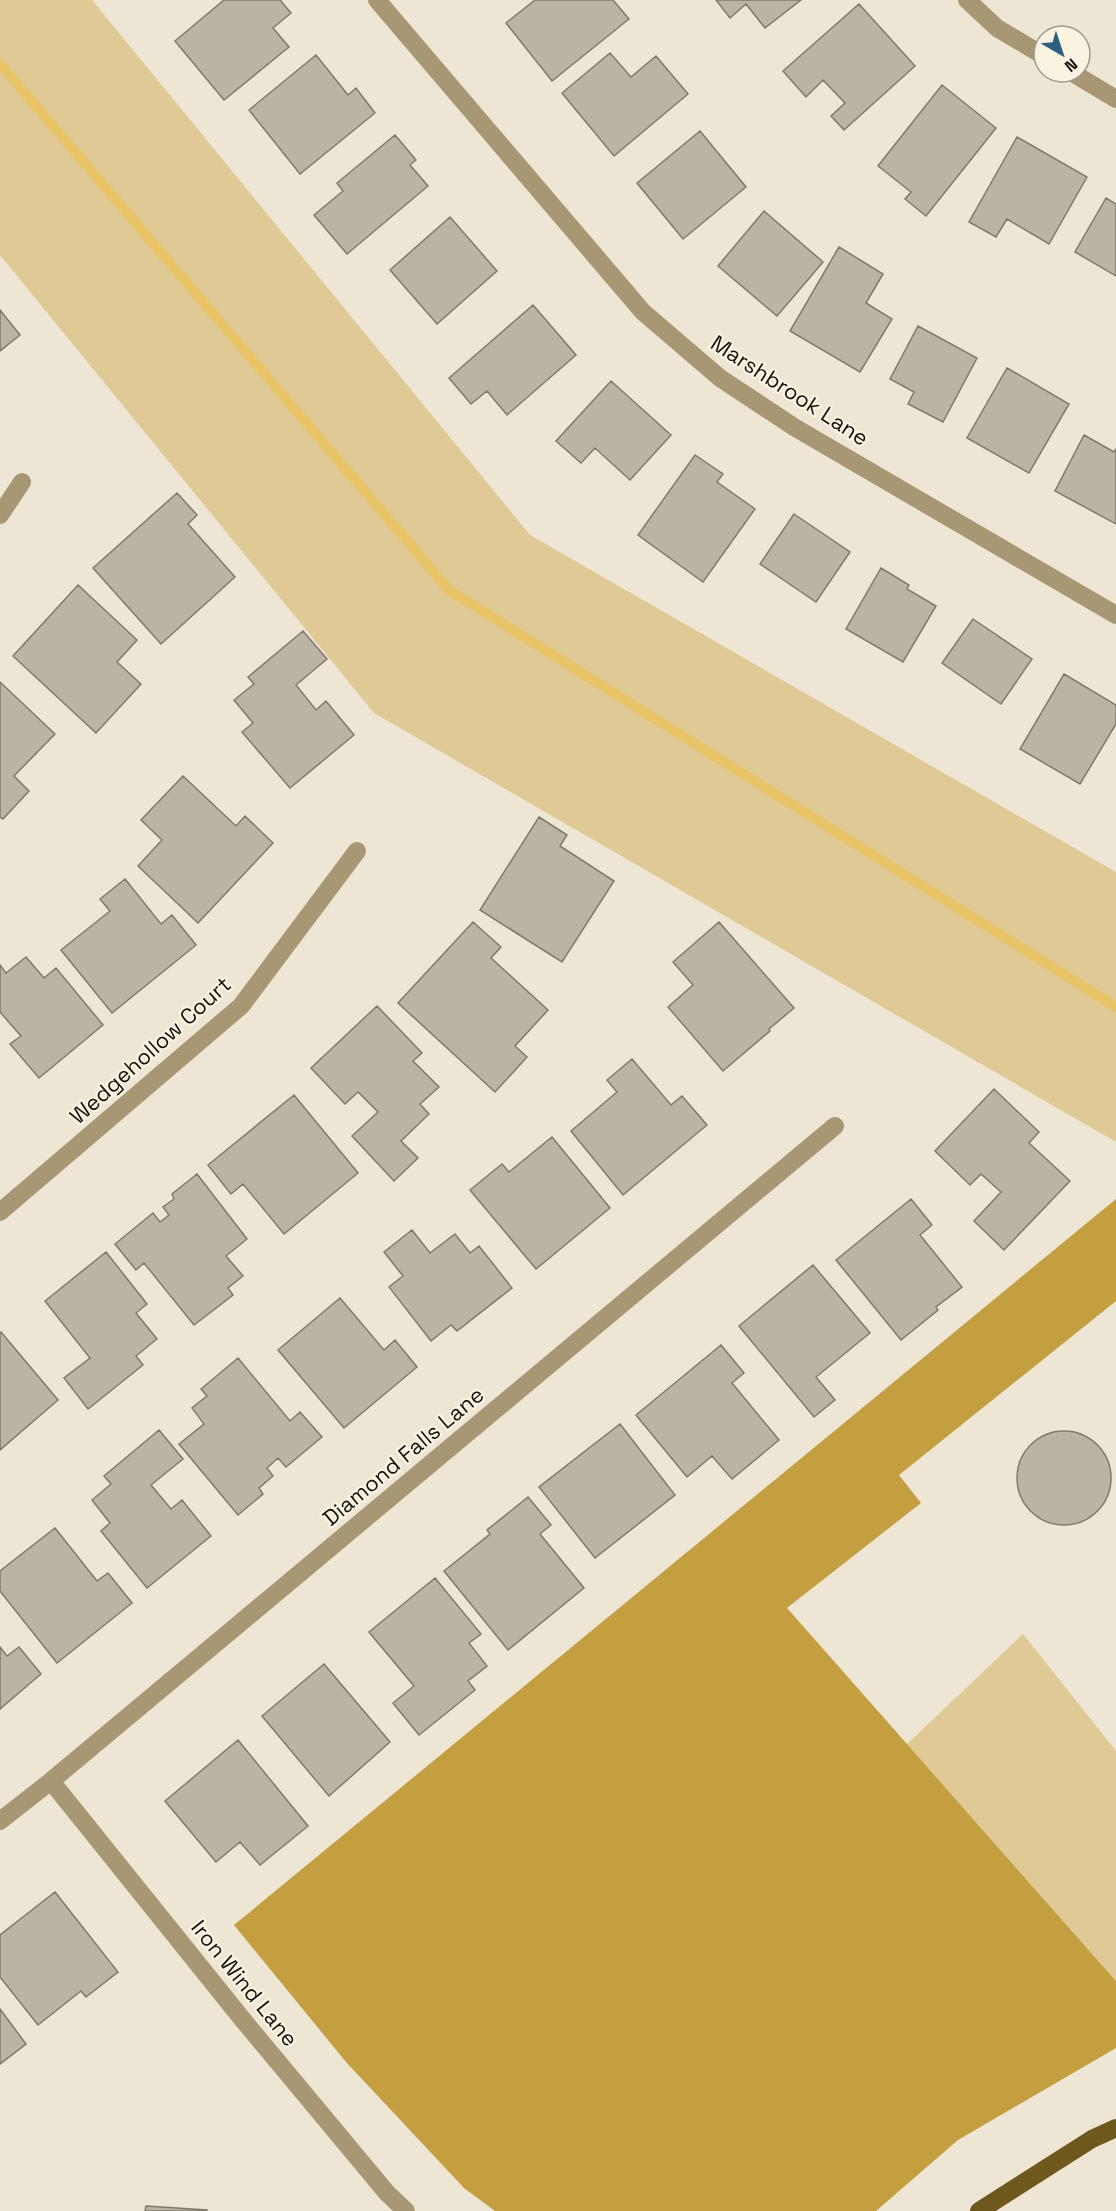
<svg xmlns="http://www.w3.org/2000/svg" width="1116" height="2211" font-family="'Space Grotesk',sans-serif">
  <rect width="100%" height="100%" fill="#ede6d4"/>
  <!-- green -->
  <path fill="#dfca96" d="M 0,0 L 92,0 L 530,535 L 1116,872 L 1116,1142 L 374,713 L 0,255 Z
    M 1023,1634 L 1116,1751 L 1116,1981 L 907,1744 Z"/>
  <!-- forest -->
  <path fill="#c39f40" d="M 1116,1199 L 1116,1301 L 899,1475 L 921,1503 L 787,1608 L 1116,1981 L 1116,2048 L 958,2140 L 876,2211 L 495,2211 L 464,2188 L 346,2062 L 234,1925 Z"/>
  <g fill="none" stroke-linecap="round" stroke-linejoin="round">
    <!-- stream -->
    <path stroke="#e8c466" stroke-width="10" d="M 0,64 L 449,590 L 1116,1007"/>
  </g>
  <!-- building -->
  <path fill="#bbb4a4" stroke="#807a6a" stroke-width="1.5" d="M 224,0 L 280,0 L 291,13 L 273,28 L 289,47 L 224,100 L 175,41 Z
    M 535,0 L 613,0 L 629,19 L 552,81 L 506,23 Z
    M 716,0 L 801,0 L 765,28 L 746,4 L 730,18 Z
    M 859,4 L 915,66 L 844,130 L 831,116 L 845,103 L 823,80 L 806,97 L 783,71 Z
    M 610,53 L 631,77 L 656,56 L 688,94 L 614,156 L 562,93 Z
    M 316,55 L 348,95 L 356,88 L 375,113 L 300,174 L 249,110 Z
    M 942,85 L 996,128 L 926,216 L 905,199 L 911,192 L 878,166 Z
    M 700,131 L 746,187 L 683,239 L 637,183 Z
    M 395,135 L 416,160 L 410,165 L 428,186 L 347,254 L 314,215 L 343,191 L 337,183 Z
    M 1017,137 L 1087,177 L 1049,244 L 1007,219 L 996,237 L 969,222 Z
    M 1106,198 L 1116,204 L 1116,276 L 1075,252 Z
    M 764,211 L 823,262 L 777,316 L 718,266 Z
    M 450,217 L 497,271 L 437,324 L 390,270 Z
    M 839,247 L 883,274 L 866,303 L 892,319 L 860,372 L 790,331 Z
    M 533,305 L 576,355 L 507,415 L 487,391 L 471,404 L 449,378 Z
    M 0,310 L 20,335 L 0,351 Z
    M 918,326 L 977,358 L 943,422 L 908,404 L 914,392 L 890,379 Z
    M 1007,368 L 1069,404 L 1029,473 L 967,438 Z
    M 611,381 L 671,435 L 630,480 L 595,448 L 581,463 L 556,441 Z
    M 1084,435 L 1114,452 L 1116,449 L 1116,524 L 1055,491 Z
    M 695,455 L 723,474 L 717,482 L 755,509 L 703,582 L 638,535 Z
    M 177,493 L 197,515 L 188,524 L 235,577 L 161,644 L 93,568 Z
    M 794,514 L 850,552 L 816,602 L 760,564 Z
    M 881,568 L 909,585 L 907,589 L 936,606 L 903,662 L 846,629 Z
    M 78,585 L 137,640 L 117,662 L 141,684 L 96,733 L 13,656 Z
    M 973,619 L 1032,659 L 1001,704 L 942,663 Z
    M 303,631 L 327,659 L 296,685 L 316,710 L 326,701 L 354,735 L 290,788 L 242,732 L 253,723 L 234,700 L 254,684 L 248,677 Z
    M 1064,674 L 1116,705 L 1116,724 L 1080,784 L 1020,749 Z
    M 0,682 L 55,734 L 14,776 L 29,791 L 3,819 L 0,817 Z
    M 183,776 L 236,826 L 245,816 L 273,843 L 198,923 L 138,866 L 162,840 L 141,820 Z
    M 539,817 L 567,835 L 560,846 L 614,881 L 562,962 L 480,910 Z
    M 125,879 L 161,924 L 172,915 L 196,945 L 112,1013 L 61,950 L 110,911 L 100,899 Z
    M 473,922 L 501,947 L 491,958 L 548,1010 L 515,1046 L 527,1057 L 495,1092 L 398,1003 Z
    M 719,922 L 794,1008 L 769,1029 L 770,1031 L 723,1071 L 668,1007 L 693,985 L 673,962 Z
    M 26,957 L 44,978 L 56,968 L 103,1025 L 39,1078 L 10,1044 L 21,1036 L 0,1012 L 0,965 L 6,973 Z
    M 377,1006 L 422,1053 L 413,1061 L 439,1087 L 420,1104 L 429,1114 L 401,1141 L 418,1158 L 394,1181 L 352,1136 L 378,1112 L 358,1092 L 345,1104 L 311,1068 Z
    M 632,1059 L 671,1105 L 682,1096 L 707,1125 L 623,1195 L 571,1131 L 617,1092 L 607,1080 Z
    M 994,1089 L 1039,1132 L 1029,1143 L 1070,1181 L 1004,1250 L 974,1221 L 1001,1192 L 981,1174 L 970,1185 L 935,1151 Z
    M 294,1095 L 358,1173 L 284,1234 L 243,1184 L 231,1194 L 208,1165 Z
    M 552,1137 L 610,1208 L 536,1269 L 470,1190 L 502,1164 L 509,1172 Z
    M 197,1174 L 247,1239 L 226,1256 L 243,1276 L 228,1288 L 233,1295 L 194,1325 L 144,1263 L 136,1270 L 115,1244 L 153,1213 L 160,1222 L 169,1215 L 163,1207 L 174,1199 L 172,1194 Z
    M 911,1199 L 932,1225 L 920,1235 L 962,1287 L 936,1307 L 938,1310 L 901,1340 L 836,1260 Z
    M 412,1230 L 430,1253 L 455,1234 L 470,1253 L 479,1246 L 512,1288 L 457,1331 L 451,1325 L 431,1341 L 389,1287 L 403,1276 L 384,1252 Z
    M 106,1252 L 147,1304 L 136,1313 L 157,1339 L 136,1356 L 143,1365 L 88,1409 L 64,1378 L 90,1358 L 45,1301 Z
    M 813,1265 L 870,1333 L 816,1377 L 835,1400 L 814,1417 L 739,1326 Z
    M 340,1298 L 384,1350 L 395,1340 L 417,1367 L 344,1428 L 278,1350 Z
    M 1,1332 L 58,1400 L 0,1450 L 0,1333 Z
    M 721,1345 L 744,1373 L 732,1383 L 779,1440 L 732,1479 L 712,1456 L 687,1477 L 636,1415 Z
    M 238,1358 L 290,1421 L 300,1412 L 322,1437 L 286,1467 L 278,1458 L 267,1468 L 273,1476 L 259,1488 L 263,1494 L 238,1515 L 179,1444 L 204,1424 L 192,1408 L 207,1396 L 201,1389 Z
    M 620,1424 L 675,1495 L 595,1558 L 539,1487 Z
    M 159,1430 L 183,1459 L 151,1485 L 171,1509 L 182,1500 L 211,1536 L 147,1588 L 101,1531 L 110,1523 L 92,1500 L 111,1484 L 104,1476 Z
    M1017 1478a47 47 0 1 1 94 0a47 47 0 1 1-94 0Z
    M 528,1497 L 551,1525 L 540,1534 L 584,1588 L 508,1650 L 444,1571 L 490,1534 L 487,1530 Z
    M 55,1528 L 97,1581 L 108,1573 L 132,1603 L 57,1663 L 0,1591 L 0,1571 Z
    M 435,1578 L 481,1634 L 469,1643 L 487,1666 L 468,1681 L 475,1690 L 419,1735 L 393,1703 L 414,1686 L 369,1632 Z
    M 0,1647 L 7,1656 L 19,1647 L 41,1674 L 0,1709 Z
    M 324,1664 L 390,1742 L 329,1796 L 262,1716 Z
    M 238,1740 L 308,1826 L 260,1865 L 240,1842 L 216,1862 L 165,1801 Z
    M 55,1892 L 118,1972 L 86,1997 L 81,1991 L 38,2025 L 0,1977 L 0,1935 Z
    M 0,2009 L 26,2044 L 0,2064 Z
    M 146,2206 L 207,2210 L 207,2211 L 145,2211 Z"/>
  <g fill="none" stroke-linecap="round" stroke-linejoin="round">
    <!-- minor -->
    <path stroke="#a79873" stroke-width="18" d="M 377,0 L 643,312 L 720,378 L 794,427 L 1116,615
      M 967,0 L 997,28 L 1044,56
      M 1071,72 L 1116,99
      M 0,515 L 22,482
      M 0,1212 L 241,1006 L 357,851
      M 51,1781 L 243,2020 L 387,2193 L 406,2211
      M 0,1821 L 51,1781 L 835,1126"/>
    <!-- major -->
    <path stroke="#6e581c" stroke-width="18" d="M 979,2211 L 1092,2139 L 1116,2128"/>
  </g>
  <g text-anchor="middle" stroke-width="4.5" stroke-linejoin="round" paint-order="stroke">
    <!-- street labels -->
    <g font-size="22" fill="#16130d" stroke="#faf3e2">
      <text transform="translate(790 390) rotate(33)" y="8">Marshbrook Lane</text>
      <text transform="translate(150 1050) rotate(-42)" y="8">Wedgehollow Court</text>
      <text transform="translate(403 1456) rotate(-40)" y="8">Diamond Falls Lane</text>
      <text transform="translate(245 1983) rotate(51)" y="8">Iron Wind Lane</text>
    </g>
  </g>
  <!-- north arrow -->
  <g transform="translate(1062 54) rotate(141)"><circle r="28" fill="#faf3e2" stroke="#9f998d" stroke-width="1.5"/>
  <path d="M0-4.5L10 22L0 15L-10 22Z" fill="#2e5e7d"/>
  <text y="-9" font-size="16" font-weight="bold" text-anchor="middle" fill="#16130d">N</text>
  </g>
</svg>
